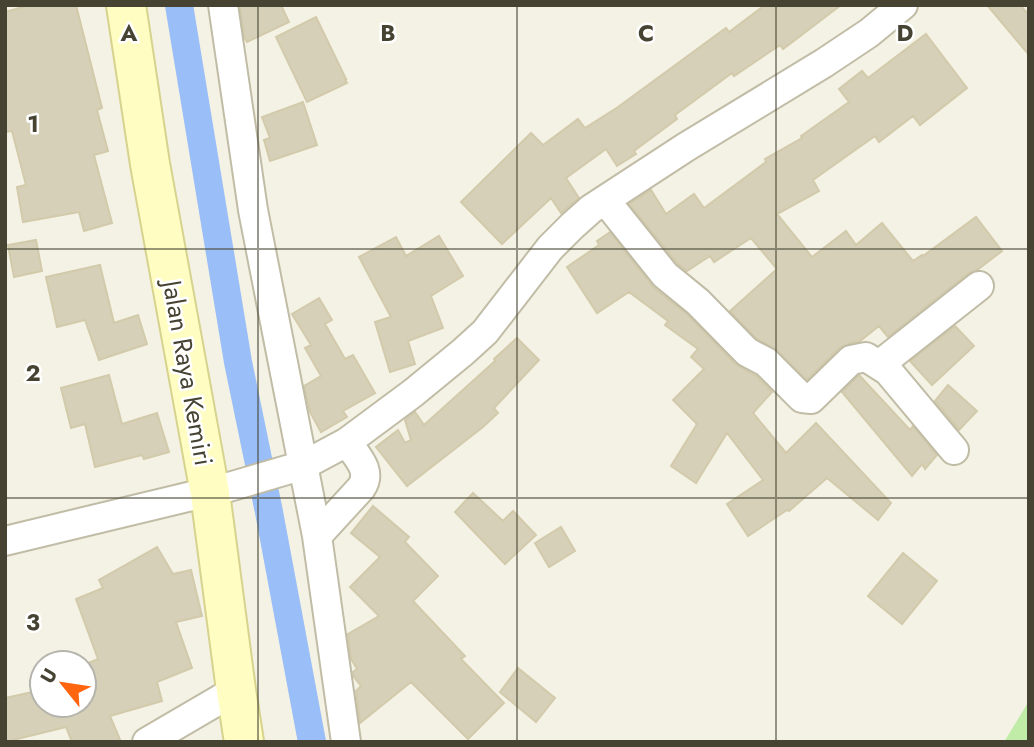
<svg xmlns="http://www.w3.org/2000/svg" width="1034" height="747" font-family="Jost,sans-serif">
  <rect width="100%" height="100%" fill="#f4f2e4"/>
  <!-- green -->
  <path fill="#c0eca8" d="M 1029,701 L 1029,742 L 1004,742 Z"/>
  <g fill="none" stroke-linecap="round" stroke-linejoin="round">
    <!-- canal -->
    <path stroke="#9abef7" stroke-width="28" d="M 179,5 L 238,362 L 269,512 L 312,742"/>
  </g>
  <!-- building -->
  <path fill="#d6d0b8" stroke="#d2caab" stroke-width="2" d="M 30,5 L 76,5 L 102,108 L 97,110 L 108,151 L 94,155 L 112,223 L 84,231 L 79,212 L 23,222 L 17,187 L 26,185 L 12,131 L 5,132 L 5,12 Z
    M 244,5 L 281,5 L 289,22 L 247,42 L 244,37 L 240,7 Z
    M 765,5 L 841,5 L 783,49 L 780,45 L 734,76 L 732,73 L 675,115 L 677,119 L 634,151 L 636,154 L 617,166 L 606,149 L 566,178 L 579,198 L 561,213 L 551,198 L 502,244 L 461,202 L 531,133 L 543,145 L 578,119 L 585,128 L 618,107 L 726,28 L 729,32 Z
    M 987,5 L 1020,5 L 1029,15 L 1029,55 Z
    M 316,17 L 346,79 L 345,79 L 347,83 L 307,102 L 276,37 Z
    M 926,34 L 967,88 L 920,125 L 913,116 L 879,142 L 875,136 L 813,180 L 819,191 L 777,214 L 812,257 L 846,231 L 856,245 L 882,223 L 913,261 L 922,255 L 923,256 L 976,217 L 1002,251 L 977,270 L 969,273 L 888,337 L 879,326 L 860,341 L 848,344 L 839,348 L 807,380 L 777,350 L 757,339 L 730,311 L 777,269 L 751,238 L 714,262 L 710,256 L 687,271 L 677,263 L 629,204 L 651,190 L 666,214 L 694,194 L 704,208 L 766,162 L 765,159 L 802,138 L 801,136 L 849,102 L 839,89 L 862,71 L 868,78 Z
    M 303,102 L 317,145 L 270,161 L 264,140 L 270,138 L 262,117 Z
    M 610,232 L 654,288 L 687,314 L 735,364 L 756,376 L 772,392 L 753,413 L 786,453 L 816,423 L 891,503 L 878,520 L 827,478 L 789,511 L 787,510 L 748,536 L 727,504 L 763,480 L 727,433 L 696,483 L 671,466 L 697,424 L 673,400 L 704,369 L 691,357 L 698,349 L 665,325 L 668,321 L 629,292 L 597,313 L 567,267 L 599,245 L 597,241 Z
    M 439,236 L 463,276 L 431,296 L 443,328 L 408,341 L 415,364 L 390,372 L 375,322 L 391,317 L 359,257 L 396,237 L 406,256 Z
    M 36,240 L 42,271 L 14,277 L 8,245 Z
    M 100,265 L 114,323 L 138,315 L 147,344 L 99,360 L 85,320 L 57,327 L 46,277 Z
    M 319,298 L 332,320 L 325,324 L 345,359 L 353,355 L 375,393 L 343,411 L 347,417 L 321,432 L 310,412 L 304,386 L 321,376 L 305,348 L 311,345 L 292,314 Z
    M 955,326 L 974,346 L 932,385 L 910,361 Z
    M 517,338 L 539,360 L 494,408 L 498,413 L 483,427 L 407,486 L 376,447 L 398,430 L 405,443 L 411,440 L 405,420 L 415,412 L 424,425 L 495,361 L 494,359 Z
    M 109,375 L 122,424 L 157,413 L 169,452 L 144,459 L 142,455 L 95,467 L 85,424 L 71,428 L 61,388 Z
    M 859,375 L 910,430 L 913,426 L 937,455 L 925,469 L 922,464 L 912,476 L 842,392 Z
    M 948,385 L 977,411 L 959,430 L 935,401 Z
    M 473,493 L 503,521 L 513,511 L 536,535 L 505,564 L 455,512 Z
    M 373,506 L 409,537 L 405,542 L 438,576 L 413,601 L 465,656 L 461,659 L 504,703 L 468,739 L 411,682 L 360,723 L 356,691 L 361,686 L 354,677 L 353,672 L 357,669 L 351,659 L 348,634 L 379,616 L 350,587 L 380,557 L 351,533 Z
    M 561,527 L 575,551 L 549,567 L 535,543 Z
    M 157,547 L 173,574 L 191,570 L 202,616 L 176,622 L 192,668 L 157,682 L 162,701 L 110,716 L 121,742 L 72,742 L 66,727 L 5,742 L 5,698 L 37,691 L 40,705 L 84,705 L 84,665 L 98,659 L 76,599 L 103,588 L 99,580 Z
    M 903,553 L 937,581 L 902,624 L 868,596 Z
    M 518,668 L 555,698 L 536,722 L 500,692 Z"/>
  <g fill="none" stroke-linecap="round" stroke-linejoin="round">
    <!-- street casing -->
    <g stroke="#c0bca6" stroke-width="32">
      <path id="street" d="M 223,5 L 253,210 L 317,536 L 346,742
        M 605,200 L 665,275 L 698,302 L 747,352 L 766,362 L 802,398 L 811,399 L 851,360 L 866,357 L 888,371 L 954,450
        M 879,365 L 979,286
        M 317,536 L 361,488 C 373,471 357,457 347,442
        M 5,541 L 229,487 L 304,465 L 347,442 L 413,393 L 463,352 L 485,332 L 550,248 L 572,226 L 591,209 L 686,147 L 824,63 L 869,33 L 903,5
        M 147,742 L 236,690"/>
    </g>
    <!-- secondary casing -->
    <g stroke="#d7d38f" stroke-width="42">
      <path id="secondary" d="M 126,5 L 150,164 L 210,493 L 236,690 L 244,742"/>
    </g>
    <!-- street -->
    <use href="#street" stroke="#fff" stroke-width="28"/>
    <!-- secondary -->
    <use href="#secondary" stroke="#fffdc2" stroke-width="38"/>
  </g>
  <!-- grid -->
  <path fill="none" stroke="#464333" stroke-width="2" stroke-opacity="0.55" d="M 258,5 L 258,742M 517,5 L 517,742M 776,5 L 776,742M 5,249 L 1029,249M 5,498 L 1029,498"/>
  <g text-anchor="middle" stroke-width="5" stroke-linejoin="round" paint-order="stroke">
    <!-- street labels -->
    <g font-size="26" fill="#464333" stroke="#fff">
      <text transform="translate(188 373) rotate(80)" y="9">Jalan Raya Kemiri</text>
    </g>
  </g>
  <g font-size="23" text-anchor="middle" font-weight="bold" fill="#464333" stroke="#fff" stroke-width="5" stroke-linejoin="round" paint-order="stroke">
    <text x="129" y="41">A</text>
    <text x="388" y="41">B</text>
    <text x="646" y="41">C</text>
    <text x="905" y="41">D</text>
    <text x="33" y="132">1</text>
    <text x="33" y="381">2</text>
    <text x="33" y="630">3</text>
  </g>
  <!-- border -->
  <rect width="1034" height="747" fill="none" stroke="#464333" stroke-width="14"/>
  <!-- north arrow -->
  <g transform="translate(63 684) rotate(300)"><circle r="33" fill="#ffffff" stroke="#b5b4ad" stroke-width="2"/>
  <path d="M0-5L12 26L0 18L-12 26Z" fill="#ff640f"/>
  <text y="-10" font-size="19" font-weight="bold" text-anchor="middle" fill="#464333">U</text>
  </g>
</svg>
